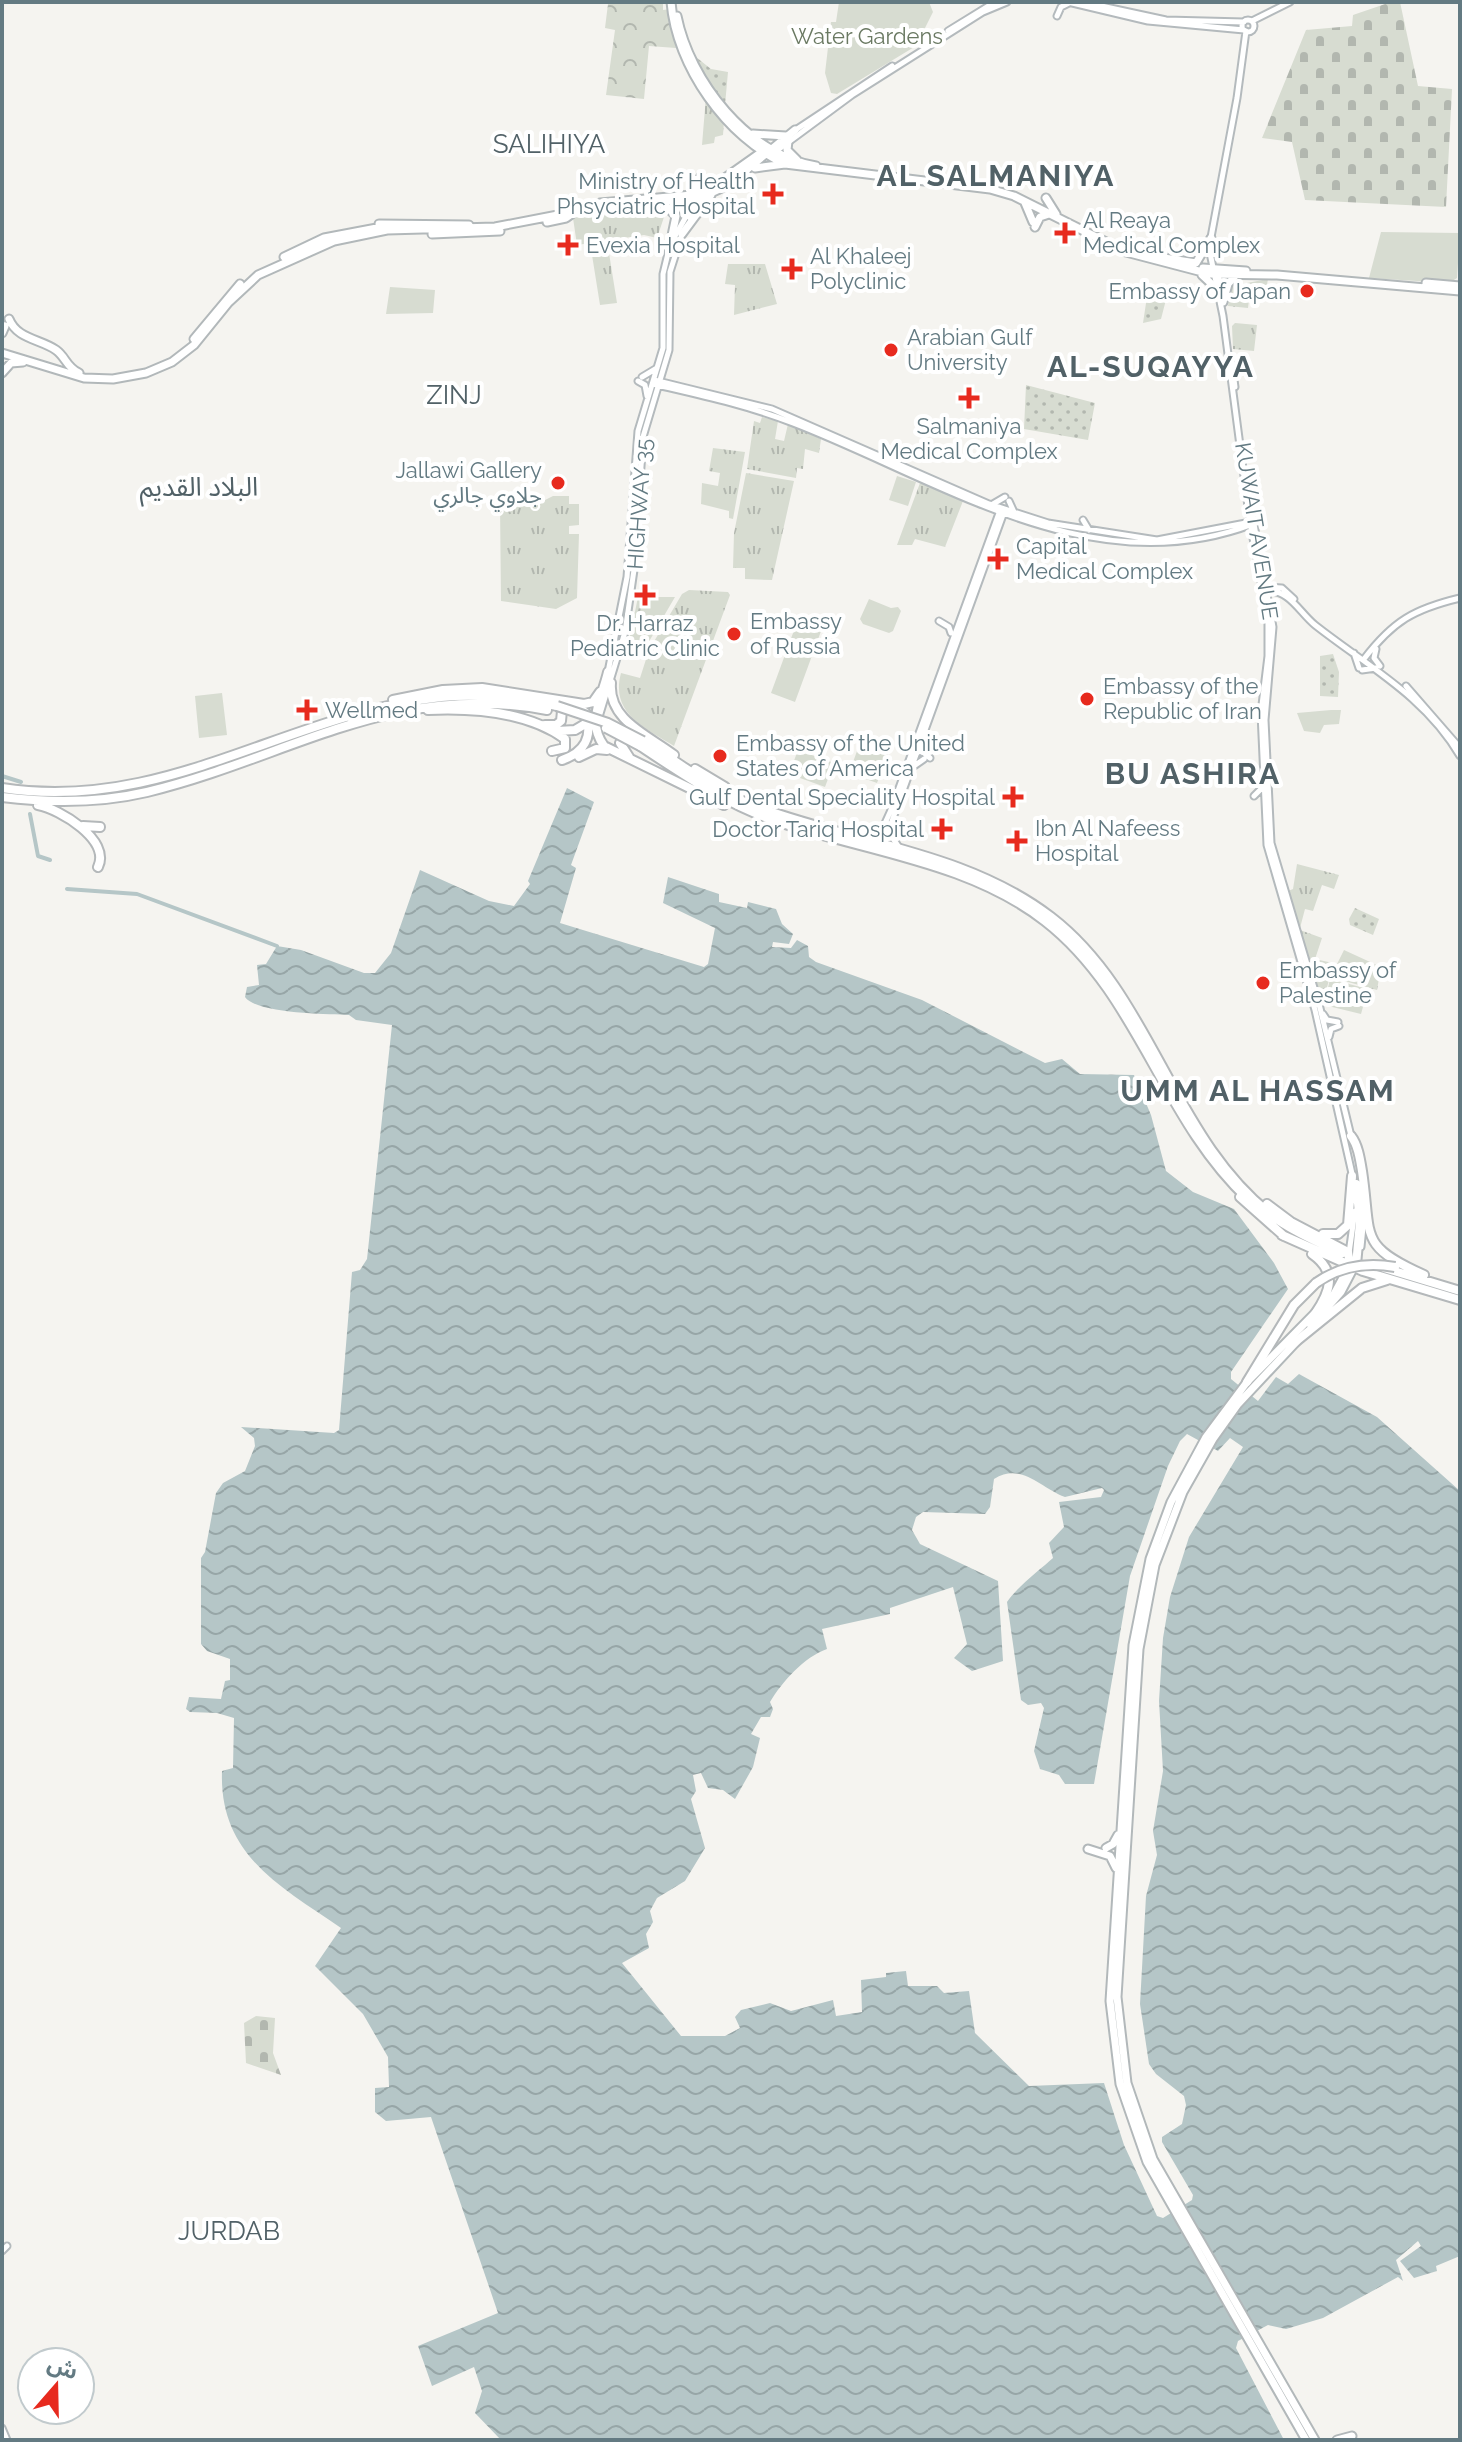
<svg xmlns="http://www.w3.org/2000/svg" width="1462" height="2442" font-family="Raleway,'Noto Sans Arabic',sans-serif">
  <defs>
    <pattern id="grass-tufts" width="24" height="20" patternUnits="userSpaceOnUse" patternTransform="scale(2)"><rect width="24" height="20" fill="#d7dcd1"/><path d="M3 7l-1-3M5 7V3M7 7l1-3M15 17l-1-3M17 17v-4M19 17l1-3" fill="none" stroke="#b2b7af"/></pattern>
    <pattern id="forest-crowns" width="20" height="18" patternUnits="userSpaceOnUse" patternTransform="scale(2)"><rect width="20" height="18" fill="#d7dcd1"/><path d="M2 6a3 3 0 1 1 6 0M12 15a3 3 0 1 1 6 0" fill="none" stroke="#b2b7af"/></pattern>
    <pattern id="cemetery-stones" width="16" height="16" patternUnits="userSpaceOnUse" patternTransform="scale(2)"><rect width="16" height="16" fill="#d7dcd1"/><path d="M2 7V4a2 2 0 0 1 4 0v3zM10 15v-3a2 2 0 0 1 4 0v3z" fill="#b2b7af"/></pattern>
    <pattern id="park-dots" width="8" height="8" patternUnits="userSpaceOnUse" patternTransform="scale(2)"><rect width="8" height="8" fill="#d7dcd1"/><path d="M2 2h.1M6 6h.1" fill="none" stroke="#b2b7af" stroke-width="1.8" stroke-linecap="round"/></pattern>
    <pattern id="water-waves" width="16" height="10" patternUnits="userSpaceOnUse" patternTransform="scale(2)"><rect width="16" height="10" fill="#b5c6c7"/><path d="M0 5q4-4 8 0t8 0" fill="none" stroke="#97a6a7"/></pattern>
  </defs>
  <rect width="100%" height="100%" fill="#f5f4f0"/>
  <!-- grass -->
  <path fill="url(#grass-tufts)" d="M 706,96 L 724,121 L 723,135 L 715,137 L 714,143 L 702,145 Z
    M 638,209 L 666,211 L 657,238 L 644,235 L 577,245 L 573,218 Z
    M 609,253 L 617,303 L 600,305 L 592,255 Z
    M 728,264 L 765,264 L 777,304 L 734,315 L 735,285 L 725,284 Z
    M 1268,279 L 1264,301 L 1249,300 L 1248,308 L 1228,306 L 1231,286 Z
    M 1235,323 L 1257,325 L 1254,351 L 1233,349 L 1232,326 Z
    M 762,417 L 778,421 L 775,439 L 784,441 L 788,424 L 821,439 L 819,453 L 805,449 L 803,469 L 797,468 L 796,478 L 747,469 L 754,421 L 760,423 Z
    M 713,448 L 745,452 L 733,519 L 729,518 L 729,511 L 701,504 L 702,483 L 718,486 L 720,473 L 709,471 Z
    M 746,473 L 794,481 L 772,580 L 745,579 L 745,568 L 733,568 L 734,533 Z
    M 920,483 L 963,501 L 945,547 L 915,539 L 912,545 L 897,545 Z
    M 553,496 L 569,496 L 569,504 L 579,504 L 579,525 L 569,526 L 569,534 L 579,534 L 577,598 L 556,609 L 501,601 L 500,504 L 539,503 Z
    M 689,590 L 728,592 L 730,595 L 674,746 C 645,728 610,714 621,673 L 640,678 L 649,650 L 682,594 Z
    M 638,597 L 675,597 L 644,650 L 628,646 Z
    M 1297,864 L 1339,875 L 1334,889 L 1322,885 L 1313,911 L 1305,909 L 1300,928 L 1288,891 L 1293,889 Z
    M 1300,930 L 1322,938 L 1315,959 L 1337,964 L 1344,950 L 1381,967 L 1377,990 L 1330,977 L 1322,1004 Z"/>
  <!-- forest -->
  <path fill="url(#forest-crowns)" d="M 590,2 L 663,2 L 663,10 L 671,9 L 676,48 L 649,46 L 644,99 L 606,95 L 615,30 L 605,28 L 608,4 Z"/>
  <!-- cemetery -->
  <path fill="url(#cemetery-stones)" d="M 1391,2 L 1400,2 L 1418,86 L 1452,89 L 1446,207 L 1305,200 L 1292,142 L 1262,138 L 1306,30 L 1352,26 L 1353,15 Z
    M 256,2016 L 275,2018 L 273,2053 L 281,2075 L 246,2063 L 244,2023 Z"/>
  <!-- park -->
  <path fill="url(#park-dots)" d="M 696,57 L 711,69 L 728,72 L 725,105 L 693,58 Z
    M 1148,290 L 1168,292 L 1161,319 L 1143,323 Z
    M 1026,385 L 1095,403 L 1088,440 L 1024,429 Z
    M 1333,654 L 1339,672 L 1338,697 L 1320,696 L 1320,656 Z
    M 1355,908 L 1379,919 L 1373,935 L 1350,925 L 1349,919 Z"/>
  <!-- garden -->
  <path fill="#d7dcd1" d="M 839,2 L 929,2 L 933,12 L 924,30 L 929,38 L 837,94 L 831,93 L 825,73 L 831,22 L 836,22 Z
    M 1381,232 L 1460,233 L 1457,278 L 1449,283 L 1369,278 Z
    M 390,287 L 435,290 L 433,313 L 386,314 Z
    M 897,476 L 916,482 L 908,506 L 889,500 Z
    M 869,599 L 891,608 L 898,607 L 901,611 L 893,631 L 889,633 L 863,624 L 860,619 Z
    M 800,614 L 824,623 L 795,702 L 771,693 Z
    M 222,693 L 227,735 L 199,738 L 195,696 Z
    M 1331,710 L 1341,710 L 1339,724 L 1324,725 L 1320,733 L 1304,731 L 1297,713 Z
    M 864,732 L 892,743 L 877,783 L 849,773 Z
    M 798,750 L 834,763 L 825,787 L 789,774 Z
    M 1330,979 L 1368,989 L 1361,1014 L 1324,1005 Z"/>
  <!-- water -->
  <path fill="url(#water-waves)" fill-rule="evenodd" d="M 567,788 L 594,802 L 571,865 L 576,868 L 560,923 L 704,967 L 708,964 L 715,928 L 663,903 L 668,877 L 719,894 L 719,902 L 747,908 L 748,902 L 776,909 L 782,924 L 793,934 L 789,944 L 773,942 L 772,947 L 791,948 L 797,940 L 808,946 L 809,957 L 816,962 L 922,1000 L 1045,1063 L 1062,1059 L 1080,1074 L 1134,1075 L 1151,1115 L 1166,1171 L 1193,1192 L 1234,1209 L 1274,1263 L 1288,1289 L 1231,1372 L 1231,1379 L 1258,1401 L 1276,1377 L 1288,1384 L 1299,1374 L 1377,1417 L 1460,1491 L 1460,2256 L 1436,2266 L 1437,2271 L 1414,2278 L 1400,2261 L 1421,2246 L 1418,2241 L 1396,2260 L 1403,2281 L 1398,2277 L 1323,2318 L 1286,2329 L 1268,2325 L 1238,2341 L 1236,2348 L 1284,2440 L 501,2440 L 475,2413 L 482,2391 L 474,2367 L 432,2386 L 418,2346 L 498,2313 L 431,2117 L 386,2121 L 375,2112 L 375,2088 L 389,2087 L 388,2057 L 363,2014 L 315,1966 L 341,1928 C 280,1886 219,1855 222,1771 L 233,1768 L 234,1718 L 217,1713 L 190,1712 L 186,1709 L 189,1697 L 221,1699 L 225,1681 L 230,1680 L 230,1659 L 207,1651 L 201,1644 L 201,1558 L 205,1552 L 216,1493 L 223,1483 L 245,1471 L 255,1446 L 254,1438 L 241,1427 L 334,1433 L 339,1430 L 352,1272 L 360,1270 L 367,1259 L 392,1025 L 356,1020 L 349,1015 C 327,1014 257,1014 245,997 L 247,987 L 259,985 L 257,965 L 266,964 L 277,946 L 301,950 L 364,973 L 375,973 L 391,953 L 420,870 L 489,901 L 514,906 L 530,884 L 528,881 ZM 1187,1434 L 1218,1451 L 1230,1438 L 1243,1447 L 1189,1537 L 1170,1597 L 1163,1638 L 1159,1701 L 1163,1771 L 1153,1831 L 1157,1855 L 1146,1896 L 1140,2004 L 1149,2064 L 1156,2074 L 1184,2096 L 1186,2105 L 1182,2124 L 1162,2137 L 1162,2142 L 1193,2195 L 1192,2200 L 1163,2218 L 1157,2216 L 1124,2145 L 1104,2083 L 1029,2086 L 975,2033 L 969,1991 L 944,1993 L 937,1986 L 908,1986 L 906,1971 L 886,1973 L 886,1977 L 861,1980 L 862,2012 L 836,2016 L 833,2000 L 791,2011 L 770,2003 L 741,2010 L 735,2017 L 740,2028 L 725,2036 L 681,2036 L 622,1963 L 649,1948 L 646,1934 L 653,1922 L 650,1911 L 657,1898 L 685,1881 L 705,1848 L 691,1799 L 696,1791 L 693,1775 L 701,1773 L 708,1788 L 723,1790 L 735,1799 L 753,1767 L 760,1738 L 751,1734 L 761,1717 L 770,1717 L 773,1709 L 770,1702 C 782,1682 804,1657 827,1649 L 822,1629 L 890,1614 L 890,1608 L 953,1587 L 967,1644 L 954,1658 L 972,1671 L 1003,1661 L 998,1581 L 920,1544 L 912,1530 L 916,1517 L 923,1512 L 985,1514 L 990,1507 L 994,1479 C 1022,1462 1040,1488 1065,1497 L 1102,1488 L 1104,1490 L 1101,1497 L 1059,1502 L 1064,1527 L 1049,1543 L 1053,1558 C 1042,1568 1016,1588 1007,1602 L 1021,1700 L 1028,1705 L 1041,1703 L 1044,1708 L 1034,1751 L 1040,1769 L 1059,1775 L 1065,1784 L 1094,1784 L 1130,1576 L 1168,1466 L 1180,1441 Z"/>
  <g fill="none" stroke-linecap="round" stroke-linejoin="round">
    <!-- canal -->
    <path stroke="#b5c6c7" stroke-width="4" d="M 2,776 L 21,782
      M 30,814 L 38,856 L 50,860
      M 67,889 L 137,894 L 277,946"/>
    <!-- secondary casing -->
    <g stroke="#b4babd" stroke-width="9">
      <path id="secondary" d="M 1068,2 L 1148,21 L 1244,30
        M 1083,2 L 1166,20 L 1244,22
        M 1057,16 L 1061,7 L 1069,3
        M1242 26a6 6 0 1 1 12 0a6 6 0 1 1-12 0Z
        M 1252,21 L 1290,2
        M 948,31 L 995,2
        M 1246,31 L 1237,98 L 1209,248 L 1223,316 L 1250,522 L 1268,619 L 1268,656 L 1261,713 L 1267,845 L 1315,1010 L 1353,1178
        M 794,131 L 892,66
        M 775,152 L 852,95 L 983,12 L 1007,2
        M 690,218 L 700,198
        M 1218,274 L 1222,296
        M 1231,357 L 1235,387
        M 642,377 L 657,368
        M 654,380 L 772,409 L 989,504 L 1048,523 L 1157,540 L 1251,522
        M 638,381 L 645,385 L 647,396
        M 653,384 C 700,395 747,405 793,423 C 939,479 1091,586 1253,524
        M 1009,501 L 1014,512
        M 993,504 L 1005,497
        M 1251,508 L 1273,627 L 1265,720 L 1271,843 L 1320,1008 L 1351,1136
        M 1083,520 L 1089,530
        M 1265,587 L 1282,588 L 1294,599
        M 1267,591 C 1290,590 1299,612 1315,625 C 1367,666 1425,696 1460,756
        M 939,621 L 949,627 L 951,633
        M 1376,649 L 1374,658 L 1380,666
        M 1354,653 L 1359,668
        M 1364,659 C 1393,621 1414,609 1460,598
        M 1362,670 L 1376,668
        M 608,672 L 627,577 L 638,431 L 663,348 L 663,274 L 670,245 L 697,197
        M 1406,686 L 1460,748
        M 599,717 L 625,632 L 634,570 L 643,437 L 669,350 L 670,272 L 682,234
        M 921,742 L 922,751 L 930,758
        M 914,766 L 924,759
        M 1254,796 L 1262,788
        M 864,837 L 881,832 L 891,810 L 999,513
        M 898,846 L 890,834 L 892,821 L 1003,515
        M 1323,1014 L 1327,1020 L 1338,1022
        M 1329,1037 L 1331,1029 L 1339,1026
        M 1361,1247 L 1364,1217
        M 1349,1253 L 1355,1211
        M 2,2251 L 7,2246
        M 2,2428 L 7,2440"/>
    </g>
    <!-- primary casing -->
    <g stroke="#b2b8ba" stroke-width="11">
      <path id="primary" d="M 671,2 C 676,66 727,138 785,164 L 990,189 L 1014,196 L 1126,252 L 1210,274 L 1277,275 L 1460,291
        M 677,16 C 690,81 748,155 816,166
        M 753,134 L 786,136
        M 788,141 L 787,150 L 797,160
        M 755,168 L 785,164
        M 690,194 L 701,176
        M 1046,198 L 1056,214
        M 600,203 L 692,195 L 722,180 L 763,151
        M 1025,203 L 1033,222
        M 665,205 L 676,216 L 670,245
        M 547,222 L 566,218 L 573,213
        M 379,224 L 469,225
        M 1035,227 L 1040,217 L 1049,214
        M 432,234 L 500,231
        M 682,234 L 711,195
        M 284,257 L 324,238 L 382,227
        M 1158,257 L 1196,263 L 1211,238
        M 1203,268 L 1246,271
        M 1202,275 L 1217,289
        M 1426,283 L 1460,286
        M 1223,302 L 1228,284 L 1235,276
        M 9,319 C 17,339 40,339 56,350 C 66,357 66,367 79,373
        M 2,333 L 5,326
        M 194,339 L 240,284
        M 2,353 L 84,378 L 113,379 L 146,373 L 172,362 L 194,345 L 228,303 L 258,275 L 334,241 L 387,230 L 495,227 L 599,207 L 700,198 L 728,185 L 795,130
        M 2,373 L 11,363 L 23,362
        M 1311,1326 L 1341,1292 L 1355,1265
        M 1297,1341 L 1238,1404 L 1213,1439 L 1183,1492 L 1155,1565 L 1139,1649 L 1117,1997 L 1127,2083 L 1153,2159 L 1315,2440
        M 1106,1848 L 1113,1844 L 1118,1835
        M 1088,1849 L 1110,1856 L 1116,1868
        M 1306,2440 L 1147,2162 L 1120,2084 L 1110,2001 L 1133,1645 L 1150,1559 L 1171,1502 L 1206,1437 L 1247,1382 L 1317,1311
        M 1337,2440 L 1352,2436"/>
    </g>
    <!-- motorway casing -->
    <g stroke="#b4b8ba" stroke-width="12">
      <path id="motorway" d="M 608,672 C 602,698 586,722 604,746 L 724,805
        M 611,683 C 608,720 648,735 674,755
        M 393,700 L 443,690 L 482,688 L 584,704 L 593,702 L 600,692
        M 428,710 C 473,708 527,711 565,739 L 565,748 L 552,751
        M 545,725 L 556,725 L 561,721 L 562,711 L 556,703
        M 557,731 L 575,730 L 592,720
        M 626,732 L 620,743 L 629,757
        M 643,741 C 679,762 712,790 752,805 C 851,843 965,851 1051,917 C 1154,996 1172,1143 1278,1220 C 1298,1234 1320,1243 1342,1253
        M 640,746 C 683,774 724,803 773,820 C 863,851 968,861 1045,921 C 1139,994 1162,1119 1248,1199
        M 579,757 L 596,749 L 607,750
        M 562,760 C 585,752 593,737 586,713 L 575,705
        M 695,769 L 725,787
        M 2,788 C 167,813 285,714 441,697 C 480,693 519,698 557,706
        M 2,797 C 50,803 100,803 147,792 C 290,757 392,681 547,710
        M 38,805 C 60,809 111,840 98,867
        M 83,826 L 100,827
        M 1351,1136 C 1358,1145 1360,1159 1362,1171 C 1372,1237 1357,1245 1424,1275
        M 1356,1184 L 1360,1222 L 1356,1265
        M 1240,1197 L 1284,1236
        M 1267,1204 L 1291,1222 L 1348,1252 L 1350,1266 L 1327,1308
        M 1323,1234 L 1338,1234 L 1348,1225 L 1352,1176
        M 1282,1235 L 1363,1271 L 1460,1300
        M 1312,1254 C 1338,1272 1330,1292 1315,1314
        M 1384,1268 L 1460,1291
        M 1294,1343 L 1362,1288 L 1387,1280
        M 1247,1382 L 1294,1305 L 1316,1283"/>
    </g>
    <!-- secondary -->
    <use href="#secondary" stroke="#fff" stroke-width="5"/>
    <!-- primary -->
    <use href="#primary" stroke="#fff" stroke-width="7"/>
    <!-- motorway -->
    <use href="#motorway" stroke="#fff" stroke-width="8"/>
    <!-- motorway-bridge casing -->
    <g stroke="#b4b8ba" stroke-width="12" stroke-linecap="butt">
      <path id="motorway-bridge" d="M 557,706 L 608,723 L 643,741
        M 606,728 L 640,746
        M 1316,1283 C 1340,1266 1366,1262 1395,1267"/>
    </g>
    <!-- motorway-bridge -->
    <use href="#motorway-bridge" stroke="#fff" stroke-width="8"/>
  </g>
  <!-- markers -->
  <g fill="#e72a1e" stroke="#fff" stroke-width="3">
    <path d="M769 182h8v8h8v8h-8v8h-8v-8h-8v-8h8z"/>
    <path d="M1061 221h8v8h8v8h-8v8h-8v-8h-8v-8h8z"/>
    <path d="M564 233h8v8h8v8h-8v8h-8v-8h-8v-8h8z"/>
    <path d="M788 257h8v8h8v8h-8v8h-8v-8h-8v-8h8z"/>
    <circle cx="1307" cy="291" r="8"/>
    <circle cx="891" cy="350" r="8"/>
    <path d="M965 386h8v8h8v8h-8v8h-8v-8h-8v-8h8z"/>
    <circle cx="558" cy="483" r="8"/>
    <path d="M994 547h8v8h8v8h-8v8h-8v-8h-8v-8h8z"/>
    <path d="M641 583h8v8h8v8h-8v8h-8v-8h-8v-8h8z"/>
    <circle cx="734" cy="634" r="8"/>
    <circle cx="1087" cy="699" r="8"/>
    <path d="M303 698h8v8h8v8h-8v8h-8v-8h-8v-8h8z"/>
    <circle cx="720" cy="756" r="8"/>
    <path d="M1009 785h8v8h8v8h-8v8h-8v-8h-8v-8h8z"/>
    <path d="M938 817h8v8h8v8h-8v8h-8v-8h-8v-8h8z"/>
    <path d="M1013 829h8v8h8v8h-8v8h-8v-8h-8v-8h8z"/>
    <circle cx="1263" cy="983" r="8"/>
  </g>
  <g text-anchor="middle" stroke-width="8" stroke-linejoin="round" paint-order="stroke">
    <!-- park labels -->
    <g font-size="22" fill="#6a7962" stroke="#fff">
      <text x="867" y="44">Water Gardens</text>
    </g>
    <!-- poi labels -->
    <g font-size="22" fill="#637a82" stroke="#fff" text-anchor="start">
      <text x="755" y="189" text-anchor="end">Ministry of Health<tspan x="755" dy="25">Phsyciatric Hospital</tspan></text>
      <text x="1083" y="228">Al Reaya<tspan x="1083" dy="25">Medical Complex</tspan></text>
      <text x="586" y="253">Evexia Hospital</text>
      <text x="810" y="264">Al Khaleej<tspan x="810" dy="25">Polyclinic</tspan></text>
      <text x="1291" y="299" text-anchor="end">Embassy of Japan</text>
      <text x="907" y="345">Arabian Gulf<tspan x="907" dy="25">University</tspan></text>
      <text x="969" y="434" text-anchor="middle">Salmaniya<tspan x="969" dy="25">Medical Complex</tspan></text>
      <text x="542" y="478" text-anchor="end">Jallawi Gallery<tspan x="542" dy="25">جلاوي جالري</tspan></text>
      <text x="1016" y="554">Capital<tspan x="1016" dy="25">Medical Complex</tspan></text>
      <text x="750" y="629">Embassy<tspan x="750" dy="25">of Russia</tspan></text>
      <text x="645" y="631" text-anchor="middle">Dr. Harraz<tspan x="645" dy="25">Pediatric Clinic</tspan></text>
      <text x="1103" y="694">Embassy of the<tspan x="1103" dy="25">Republic of Iran</tspan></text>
      <text x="325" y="718">Wellmed</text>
      <text x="736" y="751">Embassy of the United<tspan x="736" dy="25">States of America</tspan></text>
      <text x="995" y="805" text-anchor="end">Gulf Dental Speciality Hospital</text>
      <text x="1035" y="836">Ibn Al Nafeess<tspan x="1035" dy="25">Hospital</tspan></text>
      <text x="924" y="837" text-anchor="end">Doctor Tariq Hospital</text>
      <text x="1279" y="978">Embassy of<tspan x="1279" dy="25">Palestine</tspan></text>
    </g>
    <!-- street labels -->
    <g font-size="22" fill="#637a82" stroke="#fff">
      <text transform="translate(639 504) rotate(-86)" y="8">HIGHWAY 35</text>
      <text transform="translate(1257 531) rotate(81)" y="8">KUWAIT AVENUE</text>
    </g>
    <!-- quarter labels -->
    <g font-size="26" fill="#516167" stroke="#fff">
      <text x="549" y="153">SALIHIYA</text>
      <text x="454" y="404">ZINJ</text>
      <text x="199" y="496">البلاد القديم</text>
      <text x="229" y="2240">JURDAB</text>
    </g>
    <!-- district labels -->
    <g font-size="30" font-weight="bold" letter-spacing="2" fill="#516167" stroke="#fff">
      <text x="996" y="186">AL SALMANIYA</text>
      <text x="1151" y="377">AL-SUQAYYA</text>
      <text x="1193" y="784">BU ASHIRA</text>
      <text x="1258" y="1101">UMM AL HASSAM</text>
    </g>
  </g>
  <!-- border -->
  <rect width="1462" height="2442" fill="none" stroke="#637a82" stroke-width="8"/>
  <!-- north arrow -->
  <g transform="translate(56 2386) rotate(20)"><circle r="38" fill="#ffffff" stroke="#c1cacd" stroke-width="2"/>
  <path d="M0-6L14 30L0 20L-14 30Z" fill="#e72a1e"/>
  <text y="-12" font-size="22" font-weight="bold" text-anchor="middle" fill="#637a82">ش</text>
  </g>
</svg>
